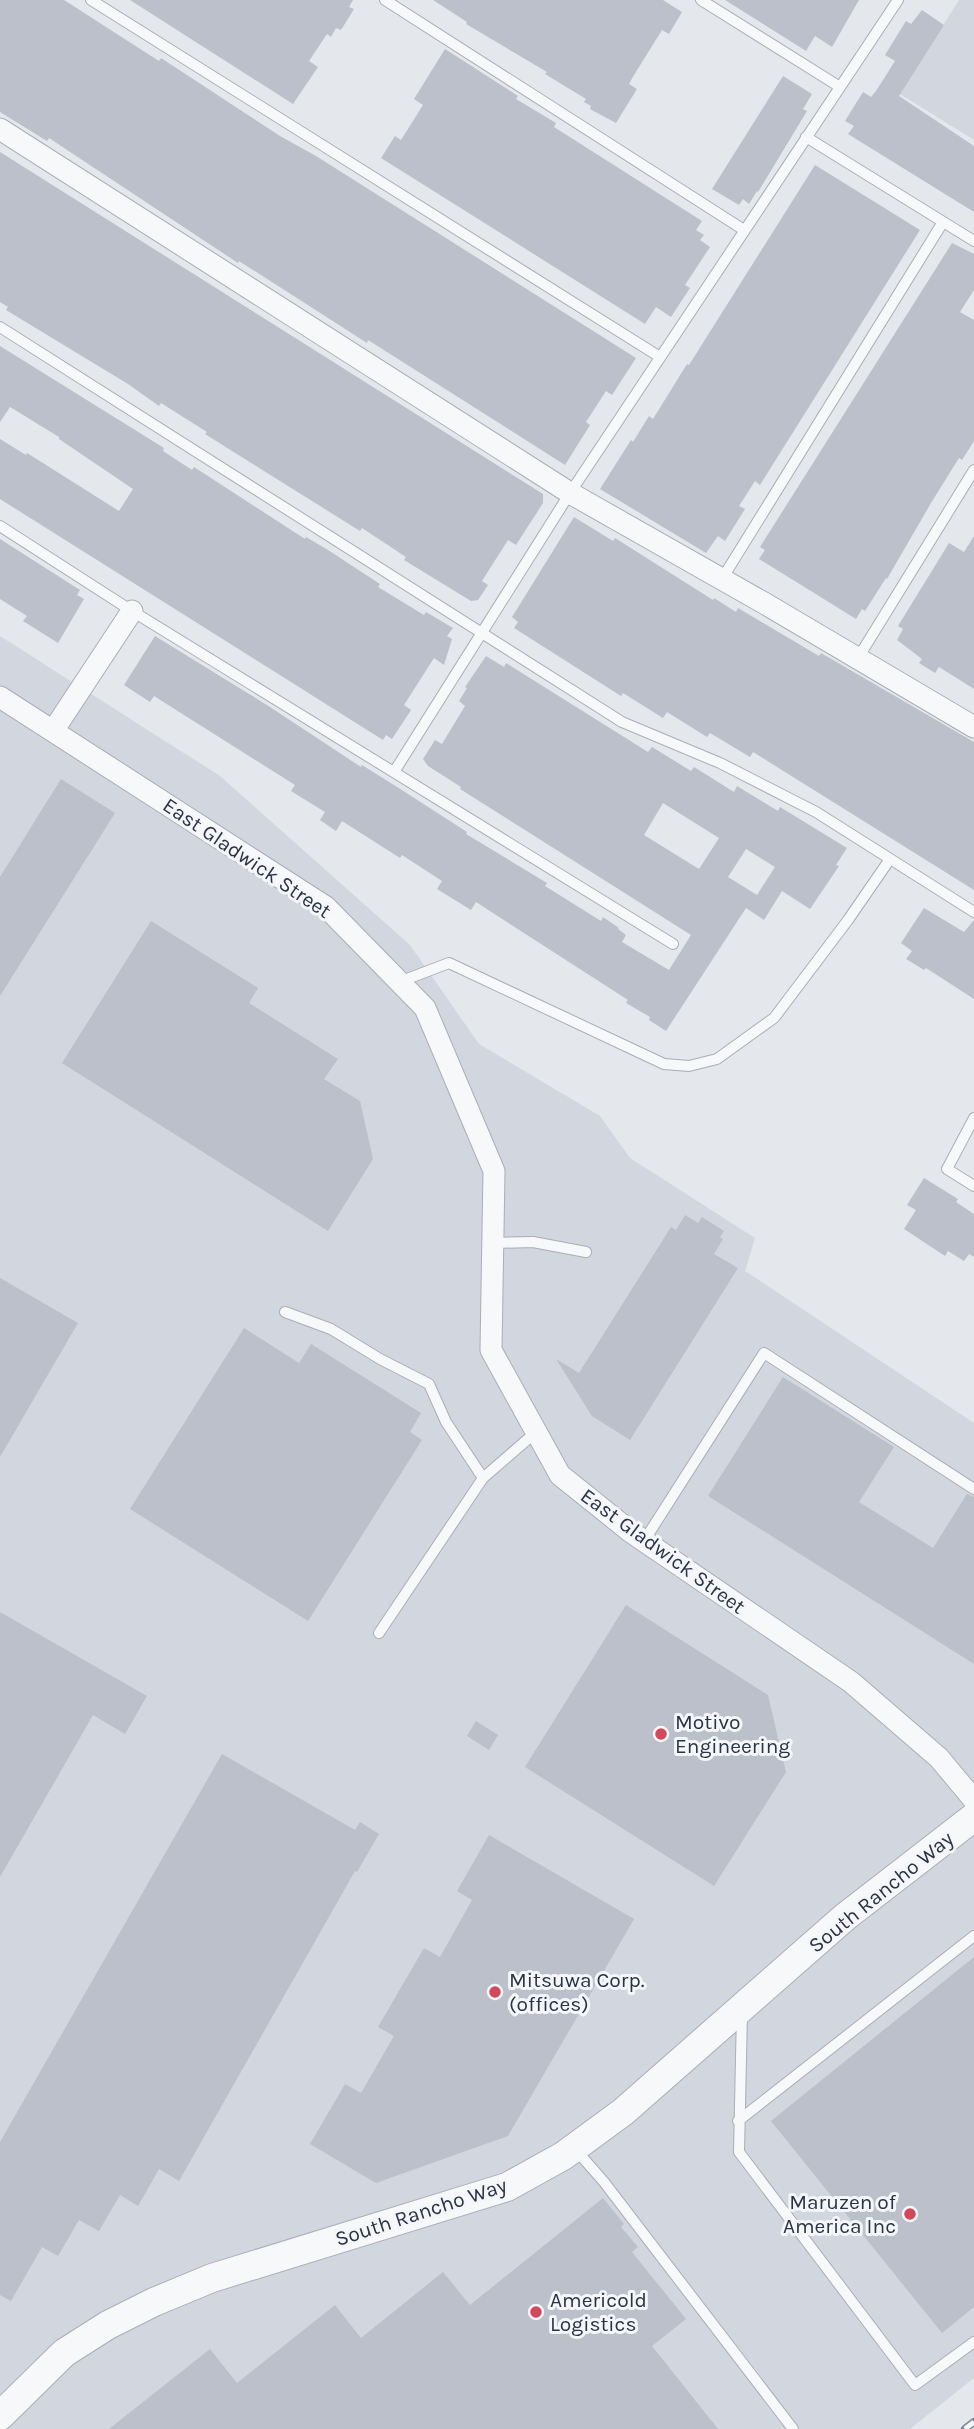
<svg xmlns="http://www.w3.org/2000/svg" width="974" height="2429" font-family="Karla,sans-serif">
  <rect width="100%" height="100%" fill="#e4e7ec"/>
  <!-- built -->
  <path fill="#d2d6de" d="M 959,0 L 974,0 L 974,140 L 900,94 Z
    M 0,636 L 220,776 L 410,945 L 479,1044 L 600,1116 L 630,1158 L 755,1238 L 745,1271 L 974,1423 L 974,2378 L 910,2429 L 0,2429 Z"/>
  <!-- building -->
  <path fill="#bbc0ca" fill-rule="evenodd" d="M 0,0 L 64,0 L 159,61 L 161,58 L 280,136 L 316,156 L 636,358 L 612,395 L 606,391 L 586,422 L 590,425 L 565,465 L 368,340 L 367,343 L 239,261 L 238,263 L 49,138 L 47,141 L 0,112 Z
    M 130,0 L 353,0 L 349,7 L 354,9 L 341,30 L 336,28 L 331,37 L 327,34 L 309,61 L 318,67 L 293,104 Z
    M 433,0 L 663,0 L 682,12 L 669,34 L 662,30 L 634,75 L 629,84 L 637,89 L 616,123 L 590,109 L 591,106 L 584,102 L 586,99 L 545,74 L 547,72 L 466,24 L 467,22 Z
    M 725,0 L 859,0 L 832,47 L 815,36 L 806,51 Z
    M 922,10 L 944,25 L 899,96 L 974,146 L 974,212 L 848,134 L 854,126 L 845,121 L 863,92 L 871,97 L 876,91 L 895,61 L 885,55 L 906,21 L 911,24 Z
    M 445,49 L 518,96 L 516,99 L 556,123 L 554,127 L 702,221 L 696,230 L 704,235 L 700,240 L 710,247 L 685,285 L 690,288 L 671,317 L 656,307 L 645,324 L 381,158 L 395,136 L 401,140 L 423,105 L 414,99 Z
    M 783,76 L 812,94 L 803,109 L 807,111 L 758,192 L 757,191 L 749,204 L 743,199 L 739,205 L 712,189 Z
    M 0,152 L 543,494 L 543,503 L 516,545 L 508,540 L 482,581 L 488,585 L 478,600 L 471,601 L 404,560 L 406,557 L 362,528 L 360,531 L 205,434 L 207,432 L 161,403 L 159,406 L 128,384 L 6,310 L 8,307 L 0,302 Z
    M 815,165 L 920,230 L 760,485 L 755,481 L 739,506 L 745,509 L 725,541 L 718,536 L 706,553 L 600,489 L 631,440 L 633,442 L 649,416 L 653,419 L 687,364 L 689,365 Z
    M 952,243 L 974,254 L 974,290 L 960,312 L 974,320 L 974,441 L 962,460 L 959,458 L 931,503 L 887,579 L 886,578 L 865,611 L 862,609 L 856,619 L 759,559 L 765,550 L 760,547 Z
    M 0,346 L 164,448 L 163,451 L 192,470 L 194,467 L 305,539 L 306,537 L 328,550 L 380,584 L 378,587 L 424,615 L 426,612 L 453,628 L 447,636 L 452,639 L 444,665 L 434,658 L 404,705 L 411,710 L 392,739 L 386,735 L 383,740 L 0,499 L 0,439 L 26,455 L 27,453 L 119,511 L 133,489 L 59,439 L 59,437 L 10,407 L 0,422 Z
    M 574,517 L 613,541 L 615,538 L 713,600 L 714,598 L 736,612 L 738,608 L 819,656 L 821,653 L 974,742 L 974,890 L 753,752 L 750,757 L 710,733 L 707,737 L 667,712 L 663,718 L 623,693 L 621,696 L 514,628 L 518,622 L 512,617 Z
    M 974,536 L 974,689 L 939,667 L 935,673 L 919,663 L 922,659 L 897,640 L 903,629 L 898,626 L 949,543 L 964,552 Z
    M 0,539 L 80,590 L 77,595 L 84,599 L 58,643 L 23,621 L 27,616 L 0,599 Z
    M 155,636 L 270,707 L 361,767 L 362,765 L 394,785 L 467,832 L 466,834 L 547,883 L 545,886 L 601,921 L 603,917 L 619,928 L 618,929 L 626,935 L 622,942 L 669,970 L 691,935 L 460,789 L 461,787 L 428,766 L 423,759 L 435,740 L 442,744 L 465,706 L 459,701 L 467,688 L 465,687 L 486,656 L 504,667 L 506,663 L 648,752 L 652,747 L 691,771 L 694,767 L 734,792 L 737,786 L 778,811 L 780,807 L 847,848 L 836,865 L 839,866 L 810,909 L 782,891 L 764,920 L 746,908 L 666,1031 L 649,1020 L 650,1017 L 626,1003 L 628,1000 L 476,902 L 471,910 L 437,889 L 442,881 L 402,855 L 400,858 L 342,821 L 336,831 L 320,820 L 325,812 L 291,791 L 295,785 L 154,696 L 150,702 L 124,685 ZM 663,803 L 719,838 L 699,869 L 644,835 ZM 746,849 L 775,867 L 757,895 L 728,877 Z
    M 61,779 L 115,813 L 0,996 L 0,877 Z
    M 924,908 L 964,932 L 974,920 L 974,999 L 926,968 L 924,970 L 906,959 L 912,951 L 901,943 Z
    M 151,921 L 258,988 L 249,1003 L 338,1059 L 324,1079 L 360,1101 L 373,1159 L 328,1231 L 62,1063 Z
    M 924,1178 L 958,1199 L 956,1202 L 974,1214 L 974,1257 L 969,1254 L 964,1261 L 948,1251 L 945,1256 L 904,1229 L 916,1210 L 907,1205 Z
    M 685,1215 L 698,1223 L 702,1217 L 724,1231 L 720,1237 L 723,1239 L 714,1254 L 738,1268 L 630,1440 L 592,1416 L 556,1359 L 579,1373 L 671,1227 L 676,1230 Z
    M 0,1278 L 78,1323 L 0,1457 Z
    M 244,1328 L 299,1363 L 311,1344 L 421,1413 L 410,1432 L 422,1440 L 308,1621 L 130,1509 Z
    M 783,1377 L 894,1447 L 859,1502 L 933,1548 L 967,1494 L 974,1497 L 974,1664 L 708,1496 Z
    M 626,1605 L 768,1695 L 786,1772 L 714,1886 L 525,1767 Z
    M 0,1612 L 147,1696 L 125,1734 L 93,1715 L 0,1877 Z
    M 476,1721 L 498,1735 L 489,1750 L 467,1736 Z
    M 222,1754 L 355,1830 L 360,1822 L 379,1834 L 357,1872 L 355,1871 L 179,2181 L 159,2169 L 138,2206 L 120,2195 L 99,2231 L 79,2220 L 58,2256 L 42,2247 L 11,2301 L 0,2295 L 0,2142 Z
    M 489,1835 L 634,1919 L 508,2136 L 376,2183 L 310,2144 L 345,2084 L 361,2093 L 394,2036 L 378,2027 L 424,1948 L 440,1957 L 472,1900 L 457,1891 Z
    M 974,1957 L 974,2307 L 942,2333 L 771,2121 Z
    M 603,2198 L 624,2224 L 621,2227 L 638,2247 L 632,2252 L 686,2319 L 652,2346 L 718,2429 L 109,2429 L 210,2349 L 237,2383 L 335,2305 L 361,2338 L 443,2272 L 470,2305 Z"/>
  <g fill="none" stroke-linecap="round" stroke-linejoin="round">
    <!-- service casing -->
    <g stroke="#a9aeb7" stroke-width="12">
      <path id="service" d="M 91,0 L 660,357
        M 385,0 L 744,230
        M 701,0 L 840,87
        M 806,137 L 974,241
        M 0,327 L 622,722 L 720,763 L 816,812 L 974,912
        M 0,526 L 132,611 L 673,944
        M 722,579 L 943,222
        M 858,658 L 974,470
        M 394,772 L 570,493 L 898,0
        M 399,982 L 449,963 L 664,1064 L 689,1066 L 717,1059 L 774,1018 L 848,920 L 890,859
        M 974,1118 L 947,1169 L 974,1186
        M 493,1243 L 533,1242 L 586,1252
        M 285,1312 L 331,1329 L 380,1359 L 429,1384 L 446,1422 L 483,1478
        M 644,1541 L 764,1353 L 974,1489
        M 379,1633 L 483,1478 L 536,1432
        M 742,2012 L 739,2152 L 915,2385 L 974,2342
        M 738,2121 L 974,1936
        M 576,2150 L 604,2182 L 793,2429"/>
    </g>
    <!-- minor casing -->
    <g stroke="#a9aeb7" stroke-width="23">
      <path id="minor" d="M 0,129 L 570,493 L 764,603 L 974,727
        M 0,697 L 326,907 L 425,1008 L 494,1171 L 491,1350 L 560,1475 L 631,1532 L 851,1682 L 939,1758 L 974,1800
        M 53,731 L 132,611"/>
    </g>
    <!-- tertiary casing -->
    <g stroke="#a9aeb7" stroke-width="30">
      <path id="tertiary" d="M 0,2416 L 64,2353 L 108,2325 L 154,2302 L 212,2278 L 507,2187 L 563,2156 L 623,2112 L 845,1917 L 974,1817"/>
    </g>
    <!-- service -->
    <use href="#service" stroke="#f7f8fa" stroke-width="10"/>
    <!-- minor -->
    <use href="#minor" stroke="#f7f8fa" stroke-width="21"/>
    <!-- tertiary -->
    <use href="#tertiary" stroke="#f7f8fa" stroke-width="28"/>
    <!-- rail casing -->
    <g stroke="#7d8696" stroke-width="8">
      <path id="rail" d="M 965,2429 L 974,2422"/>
    </g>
    <!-- rail -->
    <use href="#rail" stroke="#f4f6f9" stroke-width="5" stroke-dasharray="16" stroke-linecap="butt"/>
  </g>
  <!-- markers -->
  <g fill="#d1495b" stroke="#f4f6f9" stroke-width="2.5">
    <circle cx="661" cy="1734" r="7"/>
    <circle cx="495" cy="1992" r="7"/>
    <circle cx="910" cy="2214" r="7"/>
    <circle cx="536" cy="2312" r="7"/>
  </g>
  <g text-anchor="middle" stroke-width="6" stroke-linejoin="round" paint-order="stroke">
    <!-- street labels -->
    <g font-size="21" fill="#2b3445" stroke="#f4f6f9">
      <text transform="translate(247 858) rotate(34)" y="7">East Gladwick Street</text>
      <text transform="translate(663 1551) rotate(36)" y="7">East Gladwick Street</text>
      <text transform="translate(881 1892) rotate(-39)" y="7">South Rancho Way</text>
      <text transform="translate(421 2212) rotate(-18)" y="7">South Rancho Way</text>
    </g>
    <!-- poi labels -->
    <g font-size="21" fill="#2b3445" stroke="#f4f6f9" text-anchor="start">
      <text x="675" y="1729">Motivo<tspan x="675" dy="24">Engineering</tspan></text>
      <text x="509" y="1987">Mitsuwa Corp.<tspan x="509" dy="24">(offices)</tspan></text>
      <text x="896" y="2209" text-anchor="end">Maruzen of<tspan x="896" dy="24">America Inc</tspan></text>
      <text x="550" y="2307">Americold<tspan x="550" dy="24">Logistics</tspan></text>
    </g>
  </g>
</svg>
